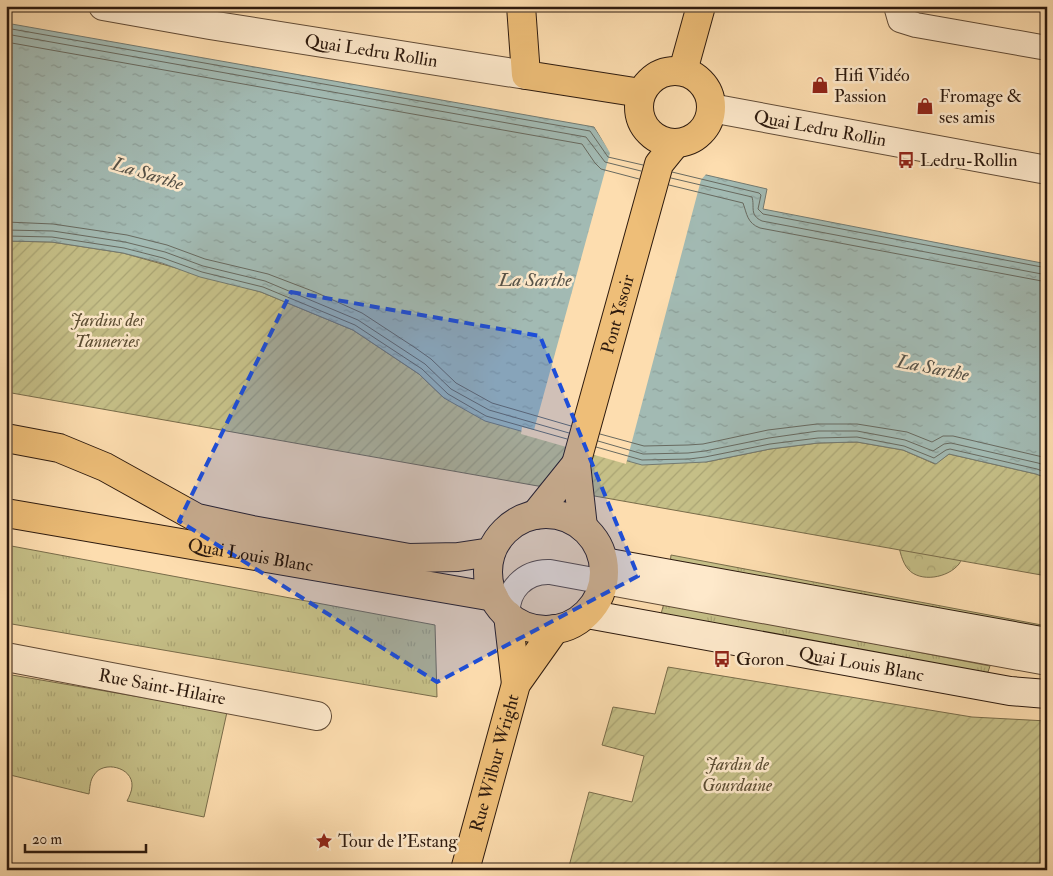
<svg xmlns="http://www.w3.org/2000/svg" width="1053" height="876" font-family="'IM FELL Double Pica',serif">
  <defs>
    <pattern id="grass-tufts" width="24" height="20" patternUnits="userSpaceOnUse" patternTransform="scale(1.25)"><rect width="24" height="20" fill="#c5bf87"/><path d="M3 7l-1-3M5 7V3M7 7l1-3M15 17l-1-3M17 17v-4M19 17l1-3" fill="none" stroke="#aaa473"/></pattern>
    <pattern id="forest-crowns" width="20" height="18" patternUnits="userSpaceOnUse" patternTransform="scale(1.25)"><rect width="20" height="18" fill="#c5bf87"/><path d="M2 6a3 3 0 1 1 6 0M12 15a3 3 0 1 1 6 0" fill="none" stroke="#aaa473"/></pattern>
    <pattern id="garden-furrows" width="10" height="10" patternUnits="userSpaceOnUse" patternTransform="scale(1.25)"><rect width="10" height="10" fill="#c5bf87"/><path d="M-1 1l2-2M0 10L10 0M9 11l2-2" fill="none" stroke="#aaa473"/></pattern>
    <pattern id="water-ripples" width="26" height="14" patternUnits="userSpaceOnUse" patternTransform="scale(1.25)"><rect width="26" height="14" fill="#a2bab3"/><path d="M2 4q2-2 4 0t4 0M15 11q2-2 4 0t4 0" fill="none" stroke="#8c9f99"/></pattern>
  </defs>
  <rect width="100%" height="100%" fill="#fdddaf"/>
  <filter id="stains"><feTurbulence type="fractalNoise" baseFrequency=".004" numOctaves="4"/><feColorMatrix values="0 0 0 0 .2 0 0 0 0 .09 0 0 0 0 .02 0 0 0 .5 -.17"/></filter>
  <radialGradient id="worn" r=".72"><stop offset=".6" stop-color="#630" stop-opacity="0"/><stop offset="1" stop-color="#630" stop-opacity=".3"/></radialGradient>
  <!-- grass -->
  <path fill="url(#grass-tufts)" stroke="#796c4a" d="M 6,545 L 435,625 L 437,697 L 6,623 Z
    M 671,555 L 1047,626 L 1047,635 L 670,564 Z
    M 664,603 L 990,666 L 988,672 L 973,675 L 661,614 Z
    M 6,674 L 227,712 L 204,817 L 127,801 C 129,797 132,791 132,786 C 133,767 103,760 94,775 C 90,780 90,787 89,794 L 6,774 Z"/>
  <!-- forest -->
  <path fill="url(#forest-crowns)" stroke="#796c4a" d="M 898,543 L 964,553 C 963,557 961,561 959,564 C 948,578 920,583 908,569 C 902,562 900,551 898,543 Z"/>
  <!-- garden -->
  <path fill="url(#garden-furrows)" stroke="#796c4a" d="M 6,241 L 52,242 L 123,253 L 261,292 L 353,330 L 419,374 L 444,398 L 706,462 L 770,449 L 818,443 L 857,442 L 903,450 L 935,464 L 949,454 L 1036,474 L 1047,478 L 1047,576 L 6,392 Z
    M 668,667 L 972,717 L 1047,721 L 1047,870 L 568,870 L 589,792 L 632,802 L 644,756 L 602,745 L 613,707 L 655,714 Z"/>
  <!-- water -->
  <path fill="url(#water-ripples)" stroke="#737a71" d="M 6,23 L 594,127 L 611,153 L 767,189 L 763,209 L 1047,264 L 1047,478 L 1036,474 L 949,454 L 936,464 L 903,450 L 857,442 L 818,443 L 770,449 L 706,462 L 642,465 L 485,421 L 444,398 L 419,374 L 353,330 L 261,292 L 200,277 L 162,263 L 123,253 L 52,242 L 6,241 Z"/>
  <!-- pier -->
  <path fill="#fdddaf" d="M 593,124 L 596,125 L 612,151 L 707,173 L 701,180 L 626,464 L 521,434 L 522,427 L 534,430 L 610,153 Z"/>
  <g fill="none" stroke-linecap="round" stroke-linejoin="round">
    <!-- shore -->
    <path stroke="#686a60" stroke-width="1" d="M 6,28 L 590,131 L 608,157 L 643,165
      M 6,34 L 586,137 L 605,162 L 641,171
      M 6,42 L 582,144 L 595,163 L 601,169 L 639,179
      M 672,172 L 759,193 L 761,195 L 758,209 L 763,214 L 1047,268
      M 671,178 L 752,197 C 755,207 749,215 762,221 L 1047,275
      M 669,185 L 743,203 C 747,214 747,223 760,228 L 1047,282
      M 6,222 L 53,224 L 127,235 L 167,245 L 205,259 L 268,274 L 315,292 L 362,313 L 414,347 L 431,359 L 456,383 L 492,403 L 571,426
      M 6,230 L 53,231 L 125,242 L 165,252 L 203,266 L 265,281 L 358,320 L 425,364 L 451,389 L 489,410 L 569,433
      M 6,236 L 52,237 L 124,248 L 163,258 L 202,272 L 263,287 L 355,325 L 422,369 L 448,394 L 486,416 L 567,439
      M 600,434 L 644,446 L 688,445 L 703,444 L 768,430 L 817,424 L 857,424 L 907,432 L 932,442 L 943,436 L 953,436 L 1047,458
      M 598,441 L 643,454 L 688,453 L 705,451 L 769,438 L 818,431 L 857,431 L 905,440 L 933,451 L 944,444 L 951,443 L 1038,463 L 1047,466
      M 596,447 L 642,460 L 689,459 L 705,457 L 770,444 L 818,438 L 857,437 L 904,446 L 934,458 L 946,450 L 950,449 L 1037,469 L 1047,473"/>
    <!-- service casing -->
    <g stroke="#614b36" stroke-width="26">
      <path id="service" d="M 896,6 L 900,20 L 916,25 L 1047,48
        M 508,615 C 506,590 525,571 550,572 L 1047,663"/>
    </g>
    <!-- pedestrian casing -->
    <g stroke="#614b36" stroke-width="30">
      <g id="pedestrian">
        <path id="s1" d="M 6,657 L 317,716"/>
      </g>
    </g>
    <!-- minor casing -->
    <g stroke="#614b36" stroke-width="30">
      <g id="minor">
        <path id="s2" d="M 103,6 L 210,25 L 526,75"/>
        <path id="s3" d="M 711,108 L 1047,170"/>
      </g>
    </g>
    <!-- secondary casing -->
    <g stroke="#2d1a0e" stroke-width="30">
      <g id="secondary">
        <path d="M 604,562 L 1047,642"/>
        <path id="s4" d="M 587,614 L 1010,691 L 1047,694"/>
      </g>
    </g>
    <!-- primary casing -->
    <g stroke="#2d1a0e" stroke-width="30">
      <g id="primary">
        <path d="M 521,6 L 526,75 L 641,93"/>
        <circle cx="675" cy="107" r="36"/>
        <path d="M 683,71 L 701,6"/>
        <path d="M 6,438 L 59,448 L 105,467 L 197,518 L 252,530 L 409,558 L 458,557 L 491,552"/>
        <path id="s5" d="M 6,513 L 494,597"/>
        <circle cx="546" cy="572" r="58"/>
        <path d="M 535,515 L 576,464"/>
        <path id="s6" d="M 583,527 L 576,464 L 659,164 L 676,143"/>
        <path d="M 508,615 L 516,684"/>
        <path id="s7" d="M 465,870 L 516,684 L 555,629"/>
      </g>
    </g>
    <!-- service -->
    <use href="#service" stroke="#fee9cb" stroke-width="24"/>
    <!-- pedestrian -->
    <use href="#pedestrian" stroke="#fee9cb" stroke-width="28"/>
    <!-- minor -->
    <use href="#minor" stroke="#fee9cb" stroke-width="28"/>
    <!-- secondary -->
    <use href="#secondary" stroke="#fee9cb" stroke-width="28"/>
    <!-- primary -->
    <use href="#primary" stroke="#eebe78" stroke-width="28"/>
  </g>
  <!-- marked area -->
  <path fill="#1d4ed8" fill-opacity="0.2" stroke="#1d4ed8" stroke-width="4" stroke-dasharray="10 6" stroke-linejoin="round" d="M 291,292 L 540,336 L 638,576 L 437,682 L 179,521 Z"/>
  <!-- icons -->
  <defs>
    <g id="shop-bare" transform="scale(1.35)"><path d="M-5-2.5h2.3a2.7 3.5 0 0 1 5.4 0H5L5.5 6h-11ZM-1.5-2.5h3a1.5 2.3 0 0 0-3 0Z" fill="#8f2418" stroke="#fee9cb" stroke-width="2.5" paint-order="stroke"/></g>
    <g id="bus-bare" transform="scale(1.35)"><path d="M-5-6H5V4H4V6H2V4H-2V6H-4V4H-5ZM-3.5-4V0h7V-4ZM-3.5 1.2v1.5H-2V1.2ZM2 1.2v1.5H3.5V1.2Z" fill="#8f2418" stroke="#fee9cb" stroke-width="2.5" paint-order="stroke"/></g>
    <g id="sight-bare" transform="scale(1.35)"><path d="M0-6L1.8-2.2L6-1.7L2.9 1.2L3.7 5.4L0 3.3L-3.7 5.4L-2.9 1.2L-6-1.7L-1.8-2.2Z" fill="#8f2418" stroke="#fee9cb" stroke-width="2.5" paint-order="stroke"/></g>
  </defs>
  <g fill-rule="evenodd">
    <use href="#shop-bare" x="820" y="85"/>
    <use href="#shop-bare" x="925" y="106"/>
    <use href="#bus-bare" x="906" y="160"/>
    <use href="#bus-bare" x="722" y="659"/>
    <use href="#sight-bare" x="324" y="841"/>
  </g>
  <g text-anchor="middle" stroke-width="5" stroke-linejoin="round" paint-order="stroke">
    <!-- street labels -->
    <g font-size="18" fill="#2d1a0e" stroke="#fee9cb">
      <text dy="6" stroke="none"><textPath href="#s2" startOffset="272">Quai Ledru Rollin</textPath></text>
      <text dy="6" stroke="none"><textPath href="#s3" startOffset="111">Quai Ledru Rollin</textPath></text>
      <text dy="6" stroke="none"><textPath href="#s6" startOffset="219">Pont Yssoir</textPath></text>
      <text dy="6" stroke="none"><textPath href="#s5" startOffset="248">Quai Louis Blanc</textPath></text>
      <text dy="6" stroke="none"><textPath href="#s4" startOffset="279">Quai Louis Blanc</textPath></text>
      <text dy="6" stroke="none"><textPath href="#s1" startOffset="159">Rue Saint-Hilaire</textPath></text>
      <text dy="6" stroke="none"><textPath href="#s7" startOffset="111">Rue Wilbur Wright</textPath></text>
    </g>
    <!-- poi labels -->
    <g font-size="18" fill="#2d1a0e" stroke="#fee9cb" text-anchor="start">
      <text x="834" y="81">Hifi Vidéo<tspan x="834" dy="21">Passion</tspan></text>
      <text x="939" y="102">Fromage &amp;<tspan x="939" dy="21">ses amis</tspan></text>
      <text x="920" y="166">Ledru-Rollin</text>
      <text x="736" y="665">Goron</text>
      <text x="338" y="847">Tour de l'Estang</text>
    </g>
    <!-- park labels -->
    <g font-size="18" font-style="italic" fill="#5b4c32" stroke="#fee9cb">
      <text x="107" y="326">Jardins des<tspan x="107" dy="21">Tanneries</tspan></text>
      <text x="737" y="770">Jardin de<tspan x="737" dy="21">Gourdaine</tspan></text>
    </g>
    <!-- water labels -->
    <g font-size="19" font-style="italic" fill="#565248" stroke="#fee9cb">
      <text transform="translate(148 173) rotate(17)" y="7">La Sarthe</text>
      <text x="535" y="286">La Sarthe</text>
      <text transform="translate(933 367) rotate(11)" y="7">La Sarthe</text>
    </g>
  </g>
  <!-- margin -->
  <rect width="1053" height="876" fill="none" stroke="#fdddaf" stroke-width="25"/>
  <rect x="8" y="8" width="1038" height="861" fill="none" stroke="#2d1a0e" stroke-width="2.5"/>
  <rect x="12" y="12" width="1028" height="851" fill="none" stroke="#2d1a0e"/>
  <!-- scale -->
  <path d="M25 844v8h121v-8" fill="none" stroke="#2d1a0e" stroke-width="2.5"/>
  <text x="32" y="844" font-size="15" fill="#2d1a0e" stroke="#fee9cb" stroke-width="4" paint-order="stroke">20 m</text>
  <rect width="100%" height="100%" filter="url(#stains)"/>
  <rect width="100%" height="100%" fill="url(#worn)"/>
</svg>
